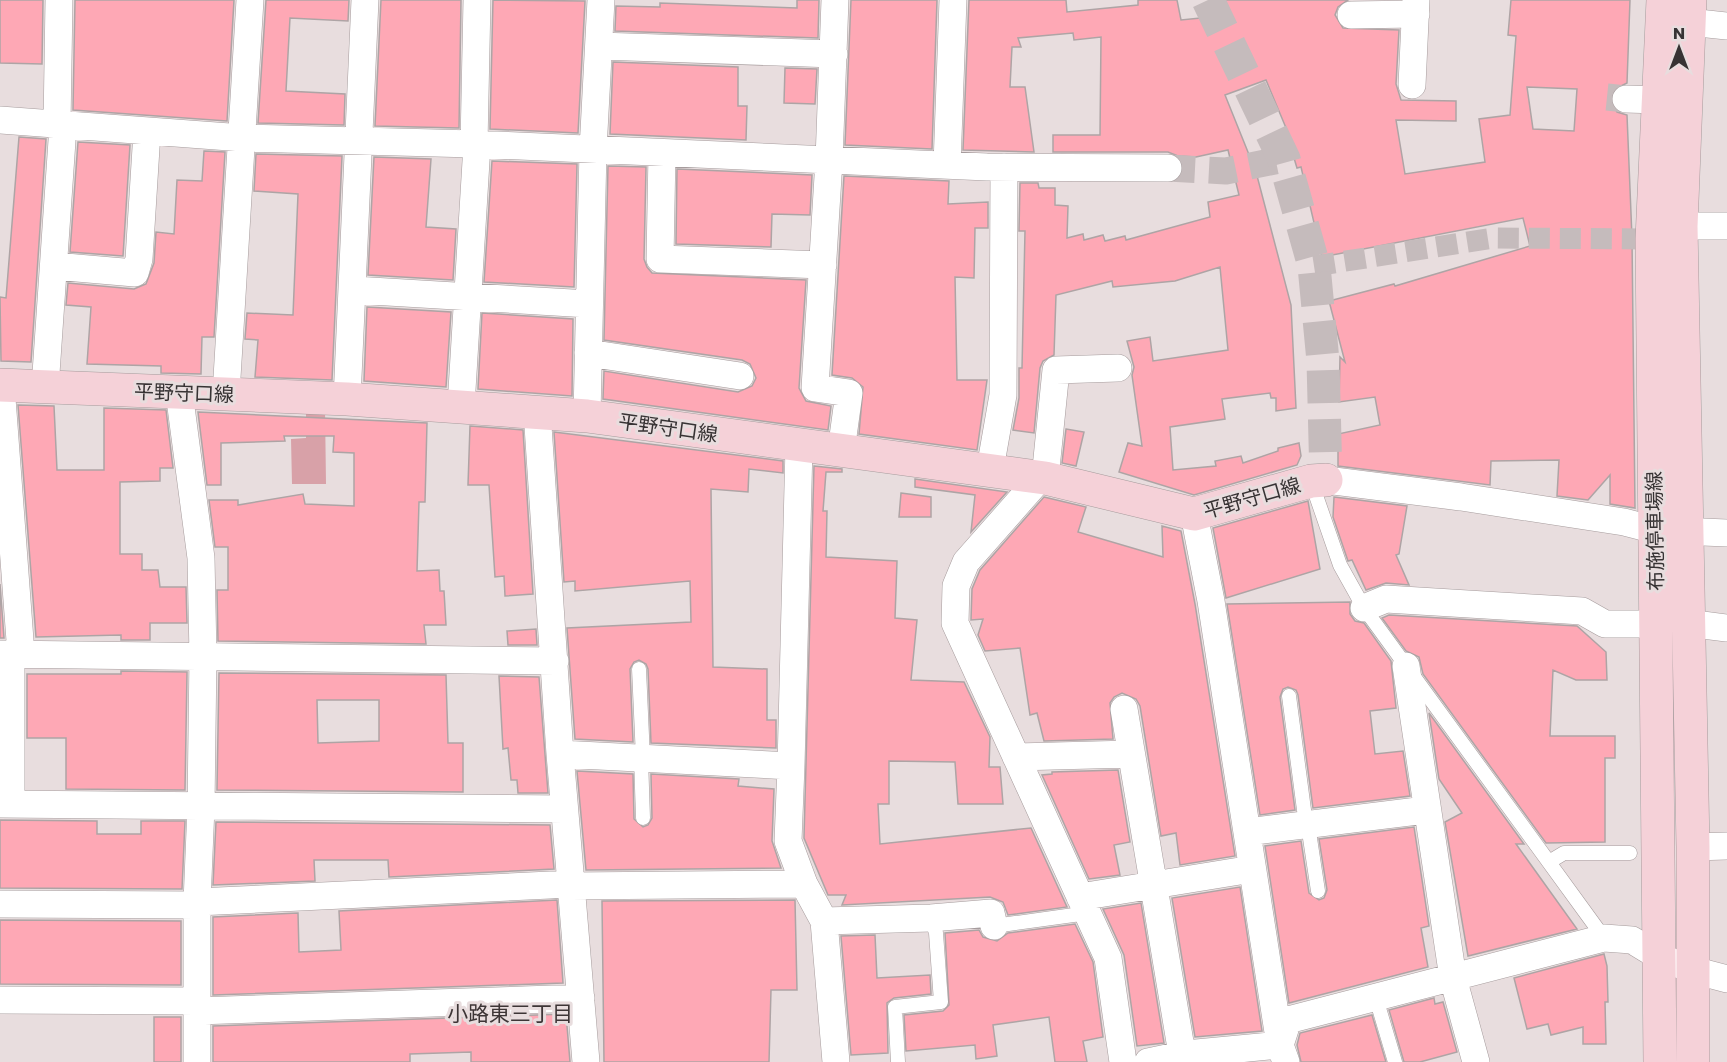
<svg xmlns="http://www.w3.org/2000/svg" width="1727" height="1062" font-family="Poppins,'Noto Sans JP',sans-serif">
  <rect width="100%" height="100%" fill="#e8ddde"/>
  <!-- green -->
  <path fill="#d8a1a8" d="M 306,409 L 325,409 L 326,484 L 292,484 L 291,439 L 306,438 Z"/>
  <!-- building -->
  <path fill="#fea8b5" stroke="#aea4a5" stroke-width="1.5" fill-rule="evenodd" d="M 0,0 L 43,0 L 42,64 L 0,63 Z
    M 75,0 L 234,0 L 227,121 L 73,110 Z
    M 266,0 L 349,0 L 348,21 L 290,18 L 286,91 L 345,94 L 344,125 L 258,123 Z
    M 381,0 L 461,0 L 459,128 L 375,126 Z
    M 493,0 L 585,1 L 578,133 L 490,129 Z
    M 797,0 L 819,0 L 818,38 L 615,31 L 616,6 L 660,7 L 660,3 L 797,8 Z
    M 851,0 L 937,0 L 932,149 L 845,145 Z
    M 969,0 L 1066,0 L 1067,12 L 1138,5 L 1138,0 L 1177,0 L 1181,20 L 1230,15 L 1223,0 L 1348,0 L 1338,7 L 1335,15 L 1343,28 L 1399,30 L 1396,84 L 1401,100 L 1456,101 L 1456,121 L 1396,120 L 1405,174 L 1485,162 L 1479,119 L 1510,115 L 1516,36 L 1508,35 L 1511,0 L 1630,0 L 1627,83 L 1613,90 L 1610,99 L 1617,112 L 1627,115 L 1632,238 L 1635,508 L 1610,504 L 1610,475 L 1588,500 L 1557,496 L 1559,460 L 1491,461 L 1490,485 L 1338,466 L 1338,434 L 1380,425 L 1375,397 L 1339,402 L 1340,357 L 1345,362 L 1329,301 L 1394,284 L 1395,286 L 1530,246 L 1523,218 L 1322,257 L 1301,167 L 1297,168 L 1291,148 L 1294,147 L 1266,80 L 1225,95 L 1256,172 L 1291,305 L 1296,408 L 1276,411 L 1276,398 L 1271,398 L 1270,393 L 1222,399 L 1225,419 L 1170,427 L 1173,470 L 1216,466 L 1215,461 L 1241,456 L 1243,463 L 1278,451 L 1278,448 L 1299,443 L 1301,456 L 1297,465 L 1194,495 L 1119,472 L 1128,443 L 1142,446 L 1132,375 L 1134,367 L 1127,341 L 1150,337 L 1153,361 L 1228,350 L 1220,267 L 1175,281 L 1113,287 L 1112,281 L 1056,295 L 1054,355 L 1043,361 L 1040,368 L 1034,433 L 1013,430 L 1019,398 L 1019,368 L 1022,368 L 1025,231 L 1019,231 L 1020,183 L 1038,183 L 1039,188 L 1055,188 L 1055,205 L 1068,206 L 1067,238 L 1083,234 L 1084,240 L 1103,235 L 1105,241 L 1125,236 L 1126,240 L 1210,217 L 1208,202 L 1239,195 L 1228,150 L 1196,157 L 1178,156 L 1168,152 L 1053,152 L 1053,135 L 1100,135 L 1101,37 L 1074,40 L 1073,33 L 1018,38 L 1021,47 L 1012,47 L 1010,87 L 1025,87 L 1034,152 L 963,150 ZM 1527,87 L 1577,89 L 1574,131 L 1533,129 Z
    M 613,62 L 738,67 L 738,106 L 747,106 L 746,140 L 610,134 Z
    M 785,68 L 817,69 L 815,104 L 784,103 Z
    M 19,137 L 46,139 L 31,362 L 1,361 L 0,297 L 6,298 Z
    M 78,142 L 130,145 L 123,256 L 70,252 Z
    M 204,151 L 225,152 L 214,337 L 202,337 L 201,374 L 161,373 L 161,366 L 87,364 L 91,307 L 66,305 L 68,283 L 134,289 L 146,284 L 154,263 L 156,232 L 174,234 L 177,180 L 202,181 Z
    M 256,154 L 342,156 L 332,380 L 255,377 L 258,340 L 245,339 L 247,313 L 293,315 L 298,194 L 254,191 Z
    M 374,157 L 431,159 L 426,227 L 456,229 L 453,280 L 368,275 Z
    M 492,161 L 577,164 L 574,287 L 484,282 Z
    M 608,166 L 646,167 L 644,259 L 647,267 L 652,273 L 806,280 L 799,388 L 806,401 L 831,406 L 828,430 L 603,399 L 604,371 L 738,392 L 752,386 L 756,378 L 750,364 L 742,360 L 604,340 Z
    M 677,169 L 812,175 L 810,215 L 772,214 L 771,247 L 676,244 Z
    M 844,176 L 949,181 L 948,204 L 988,202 L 988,228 L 975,228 L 974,278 L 955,277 L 957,380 L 987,380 L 977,450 L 859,434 L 863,387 L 852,378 L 832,375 Z
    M 367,307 L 451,312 L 446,387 L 364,381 Z
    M 482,313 L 573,319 L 572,396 L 478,389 Z
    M 18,405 L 54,406 L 57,470 L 104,470 L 104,408 L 166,410 L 173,468 L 160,468 L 160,481 L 120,482 L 120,554 L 142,554 L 142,570 L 158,570 L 160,587 L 186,587 L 187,623 L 150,623 L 150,640 L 121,640 L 121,635 L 36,637 Z
    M 198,412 L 427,423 L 425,502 L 419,502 L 417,571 L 439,570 L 440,591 L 444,591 L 446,625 L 424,625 L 426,644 L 218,641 L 217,590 L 228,590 L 228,547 L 215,547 L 209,500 L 238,500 L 238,505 L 303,494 L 305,504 L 354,506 L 354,453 L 333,452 L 334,436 L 284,436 L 285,441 L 221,443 L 221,485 L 207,485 Z
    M 470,426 L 523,430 L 533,594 L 505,596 L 504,576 L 495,577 L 489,485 L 468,485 Z
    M 1066,429 L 1084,432 L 1076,466 L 1062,463 Z
    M 554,432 L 783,461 L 783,473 L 749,469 L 748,492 L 711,489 L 713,667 L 767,669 L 767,720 L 776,720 L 776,748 L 651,743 L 648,669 L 646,664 L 639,660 L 634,662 L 630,669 L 633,742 L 575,739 L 567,628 L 691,622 L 690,581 L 575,591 L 575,581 L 564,582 Z
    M 814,466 L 842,469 L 842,472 L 826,472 L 823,511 L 827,511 L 826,557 L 897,561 L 895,618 L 917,620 L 911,680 L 964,682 L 990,737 L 989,767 L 1000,767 L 1003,804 L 958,804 L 955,762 L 889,761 L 889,804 L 878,804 L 880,844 L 1031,828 L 1067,907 L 1008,915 L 1003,902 L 990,897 L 842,905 L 846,895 L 828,895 L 804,838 Z
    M 915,479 L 1007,492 L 971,532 L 975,495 L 915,487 Z
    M 901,493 L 931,497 L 931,517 L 899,517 Z
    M 1044,497 L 1086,507 L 1078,532 L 1163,557 L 1162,526 L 1181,531 L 1195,604 L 1235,856 L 1180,865 L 1176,833 L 1161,836 L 1140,706 L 1136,699 L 1122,693 L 1114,697 L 1110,703 L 1113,739 L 1044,741 L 1037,713 L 1030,715 L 1020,648 L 985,651 L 978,635 L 983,619 L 971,620 L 972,589 L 980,570 Z
    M 1334,497 L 1407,506 L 1399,554 L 1396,555 L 1409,585 L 1386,583 L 1366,590 L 1352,560 L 1348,561 L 1333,517 Z
    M 1308,501 L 1320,569 L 1226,598 L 1213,528 Z
    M 0,584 L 4,638 L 0,638 Z
    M 1350,602 L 1350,614 L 1355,621 L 1364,623 L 1391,661 L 1396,708 L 1370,711 L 1375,754 L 1403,751 L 1410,796 L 1313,808 L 1298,695 L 1296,690 L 1288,687 L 1283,689 L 1280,697 L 1295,810 L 1260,815 L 1227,604 Z
    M 1389,615 L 1577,626 L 1606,652 L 1607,680 L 1576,680 L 1553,670 L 1550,736 L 1615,736 L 1615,758 L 1605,758 L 1605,842 L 1546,843 L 1423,674 L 1419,657 L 1406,651 L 1382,618 Z
    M 536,629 L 537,645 L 508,645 L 507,631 Z
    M 121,671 L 187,672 L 185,790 L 66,789 L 66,738 L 27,738 L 27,674 L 121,674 Z
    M 219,673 L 446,675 L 448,743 L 463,743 L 463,792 L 217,790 ZM 317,700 L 379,700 L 379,741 L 318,743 Z
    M 499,676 L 539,677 L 548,793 L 518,793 L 517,780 L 511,780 L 508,748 L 503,749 Z
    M 1429,713 L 1524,844 L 1516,844 L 1577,929 L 1468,956 L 1445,822 L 1462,813 L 1439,779 Z
    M 1118,770 L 1130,842 L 1114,845 L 1120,875 L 1089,879 L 1042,775 L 1052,774 L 1052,772 Z
    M 577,771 L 633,774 L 634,819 L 643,827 L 648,825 L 652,818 L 651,774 L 739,779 L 738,786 L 774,789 L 772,841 L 781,868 L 586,870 Z
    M 0,820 L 97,821 L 97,834 L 141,834 L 141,821 L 185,821 L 182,889 L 0,888 Z
    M 216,822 L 550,825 L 554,869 L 389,877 L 388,860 L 314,860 L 315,881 L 213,885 Z
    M 1414,827 L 1429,926 L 1421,928 L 1428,967 L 1289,1003 L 1265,846 L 1301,841 L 1309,893 L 1319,900 L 1324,898 L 1327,890 L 1319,839 Z
    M 1240,887 L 1262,1031 L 1195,1037 L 1172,898 Z
    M 557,900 L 563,983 L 213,995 L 213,917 L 298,913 L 299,952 L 341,950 L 339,911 Z
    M 795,900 L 797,990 L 771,990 L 769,1062 L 604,1062 L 602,901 Z
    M 1141,903 L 1164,1043 L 1137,1046 L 1124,955 L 1103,909 Z
    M 0,920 L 181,921 L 181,985 L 0,984 Z
    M 1075,924 L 1093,962 L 1103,1037 L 1083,1041 L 1087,1062 L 1055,1062 L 1049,1017 L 993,1025 L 997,1056 L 976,1059 L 975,1045 L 906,1051 L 904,1015 L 943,1011 L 949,1005 L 945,933 L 979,930 L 983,937 L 997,941 L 1008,933 Z
    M 875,935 L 877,978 L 930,975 L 931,994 L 894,998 L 887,1003 L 888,1053 L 851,1055 L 841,936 Z
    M 1604,954 L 1607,966 L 1608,1002 L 1605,1002 L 1606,1044 L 1583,1044 L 1583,1027 L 1551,1035 L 1548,1024 L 1527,1029 L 1514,978 Z
    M 1434,998 L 1435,1004 L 1443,1002 L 1457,1052 L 1420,1062 L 1404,1062 L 1389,1010 Z
    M 566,1014 L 570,1062 L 471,1062 L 471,1052 L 410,1054 L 410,1062 L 213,1062 L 213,1026 Z
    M 1372,1015 L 1386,1062 L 1301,1062 L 1297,1045 L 1300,1033 Z
    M 154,1017 L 181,1017 L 181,1062 L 154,1062 Z"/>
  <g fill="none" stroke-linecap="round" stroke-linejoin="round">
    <!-- pedestrian-tunnel -->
    <path stroke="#c5bbbc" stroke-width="21" stroke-dasharray="21 10" stroke-linecap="butt" d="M 1314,266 L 1494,238 L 1652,239"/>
    <!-- minor-tunnel -->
    <path stroke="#c5bbbc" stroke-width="27" stroke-dasharray="27 14" stroke-linecap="butt" d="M 1607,97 L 1626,99
      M 1168,168 L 1226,171 L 1284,159"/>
    <!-- secondary-tunnel -->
    <path stroke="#c5bbbc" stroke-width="33" stroke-dasharray="33 16" stroke-linecap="butt" d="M 1208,0 L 1284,159 L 1314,266 L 1323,361 L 1326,480"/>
    <!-- service casing -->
    <g stroke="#a69c9d" stroke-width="15">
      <path id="service" d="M 1311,481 L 1340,565 L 1364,608 L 1604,938
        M 639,669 L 643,758
        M 1289,696 L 1306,825
        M 641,758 L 643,818
        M 1308,825 L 1318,891
        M 1549,862 L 1564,853 L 1630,853
        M 994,926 L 1088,913
        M 1376,998 L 1395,1062
        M 898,1062 L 895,1007 L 941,1002 L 936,933 L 931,918"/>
    </g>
    <!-- minor casing -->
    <g stroke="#a69c9d" stroke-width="28">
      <path id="minor" d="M 835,0 L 829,160 L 815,388 L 849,393 L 841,451
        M 1351,15 L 1416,14
        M 1689,22 L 1727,26
        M 599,46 L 834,54
        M 1412,85 L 1416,0
        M 1626,99 L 1658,100
        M 0,120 L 243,138 L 474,144 L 987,167 L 1168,168
        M 57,125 L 59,0
        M 474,144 L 477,0
        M 662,153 L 660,259 L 823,265
        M 947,165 L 953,0
        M 1664,234 L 1681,226 L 1727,226
        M 54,266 L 135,273 L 139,259 L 147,132
        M 354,290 L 589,304
        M 588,353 L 740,376
        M 1,385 L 21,654
        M 45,388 L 63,126
        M 179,392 L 201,558 L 203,656 L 201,807 L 197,902 L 197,1062
        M 226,394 L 250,0
        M 347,399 L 365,0
        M 461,406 L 477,145
        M 537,411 L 560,754 L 586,1062
        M 587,416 L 593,150 L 601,0
        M 990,469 L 1003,395 L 1004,167
        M 1040,478 L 966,562 L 956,586 L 955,623 L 1108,958 L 1123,1062
        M 1045,478 L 1056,370 L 1118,368
        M 1326,480 L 1461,497 L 1624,522 L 1655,530 L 1727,533
        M 1194,514 L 1211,601 L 1280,1045 L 1286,1062
        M 1364,608 L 1386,599 L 1582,611 L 1605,624 L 1656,624
        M 1687,623 L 1727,628
        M 0,654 L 555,661
        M 11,654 L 11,804
        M 1406,666 L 1453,978 L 1476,1062
        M 1124,709 L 1181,1048 L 1186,1054
        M 560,754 L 791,766 L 799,446
        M 1016,757 L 1131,754
        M 791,766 L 788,841 L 804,884 L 824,921 L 836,1062
        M 0,804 L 564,809
        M 1247,832 L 1426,810
        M 1693,847 L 1727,846
        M 571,886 L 804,884
        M 1080,897 L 1252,869
        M 197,902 L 571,884
        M 0,904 L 197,905
        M 824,921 L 931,918 L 991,913 L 994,926
        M 0,1000 L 197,1001
        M 197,1011 L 581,998
        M 1280,1045 L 1288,1020 L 1604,938 L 1632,940 L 1660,957 L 1693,970 L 1727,979
        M 1148,1062 L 1186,1054 L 1280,1045"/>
    </g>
    <!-- secondary casing -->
    <g stroke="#a69c9d" stroke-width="34">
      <path id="secondary" d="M 1690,0 L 1681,226 L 1693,847 L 1693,1062
        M 0,385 L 347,399 L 587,416 L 1045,478 L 1194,514 L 1311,481 L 1326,480
        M 1660,1062 L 1652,239 L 1663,0"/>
    </g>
    <!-- service -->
    <use href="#service" stroke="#fff" stroke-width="14"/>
    <!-- minor -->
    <use href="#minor" stroke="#fff" stroke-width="27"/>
    <!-- secondary -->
    <use href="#secondary" stroke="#f5d1d8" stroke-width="33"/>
  </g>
  <g text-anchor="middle" stroke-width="6" stroke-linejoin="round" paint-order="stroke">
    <!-- street labels -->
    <g font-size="20" fill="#373334" stroke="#e8ddde">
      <text transform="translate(184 393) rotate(2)" y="7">平野守口線</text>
      <text transform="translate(668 428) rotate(8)" y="7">平野守口線</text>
      <text transform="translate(1252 498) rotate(-16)" y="7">平野守口線</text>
      <text transform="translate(1655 531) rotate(-91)" y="7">布施停車場線</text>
    </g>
    <!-- neighbourhood labels -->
    <g font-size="21" fill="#3d3536" stroke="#e8ddde">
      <text x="510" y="1021">小路東三丁目</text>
    </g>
  </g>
  <!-- north arrow -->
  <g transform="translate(1679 48)" stroke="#e8ddde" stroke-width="4.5" paint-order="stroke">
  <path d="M0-4.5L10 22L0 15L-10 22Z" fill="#373334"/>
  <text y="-9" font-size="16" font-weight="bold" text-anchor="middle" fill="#373334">N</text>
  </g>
</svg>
